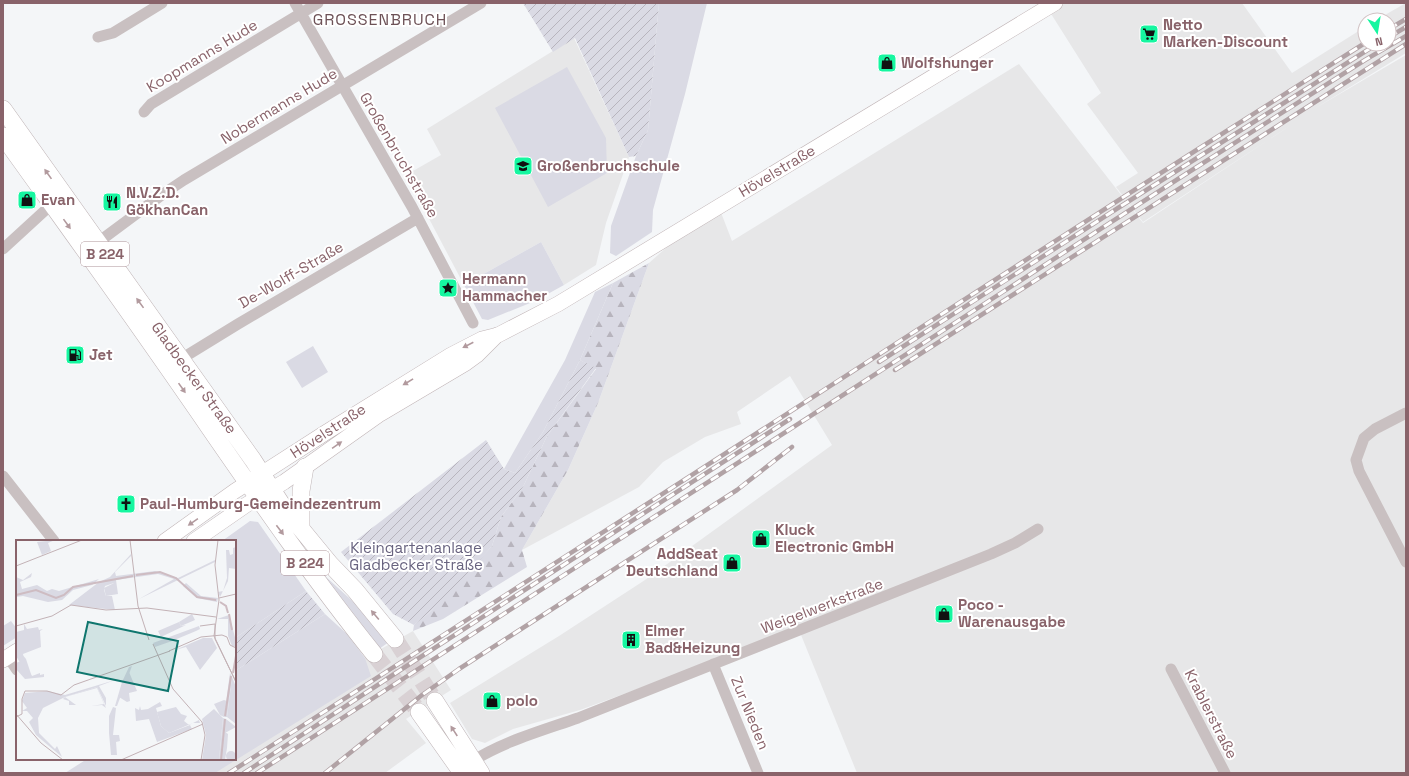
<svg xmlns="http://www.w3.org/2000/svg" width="1409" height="776" font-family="'Space Grotesk',sans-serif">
  <defs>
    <pattern id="forest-firs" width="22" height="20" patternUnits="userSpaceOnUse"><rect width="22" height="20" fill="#dadae4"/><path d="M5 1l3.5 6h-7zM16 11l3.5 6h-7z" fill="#b7b4bd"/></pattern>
    <pattern id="garden-furrows" width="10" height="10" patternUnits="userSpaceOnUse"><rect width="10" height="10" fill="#dadae4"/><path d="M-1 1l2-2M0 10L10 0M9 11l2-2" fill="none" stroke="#b7b4bd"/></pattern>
  </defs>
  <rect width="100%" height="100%" fill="#f4f6f8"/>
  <!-- built -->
  <path fill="#e7e7e8" d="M 1057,3 L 1242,3 L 1292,73 L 1365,27 L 1365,44 L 1389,44 L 1389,20 L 1376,20 L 1406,3 L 1406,53 L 1314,109 L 1406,55 L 1406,773 L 857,773 L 799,630 L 580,710 L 513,729 L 485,743 L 472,739 L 450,703 L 559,636 L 645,580 L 832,445 L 790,376 L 737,412 L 741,424 L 705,437 L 663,462 L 639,487 L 522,550 L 568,470 L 598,403 L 649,263 L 685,231 L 720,210 L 732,241 L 1019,64 L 1143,223 L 1291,125 L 1143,222 L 1116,187 L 1138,173 L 1087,104 L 1101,93 L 1048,9 Z
    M 574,38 L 629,157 L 606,223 L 596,265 L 564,285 L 541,242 L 464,285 L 406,175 L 441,155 L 427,129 Z
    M 413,631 L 451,690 L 406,719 L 426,743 L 385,773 L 127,773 L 235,759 L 365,658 Z"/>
  <!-- green -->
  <path fill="#dadae4" d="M 659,3 L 707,3 L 685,94 L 653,210 L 652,232 L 616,256 L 610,253 L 611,226 L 636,156 L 648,130 Z
    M 567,67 L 606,138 L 607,173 L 548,207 L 495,108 Z
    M 541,242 L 564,285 L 535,301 L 488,320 L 482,319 L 464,285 Z
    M 613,283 L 580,360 L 543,432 L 515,473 L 504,469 L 565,360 L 595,292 Z
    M 313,346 L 328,372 L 302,388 L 286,362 Z
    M 250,521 L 258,522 L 306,591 L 235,638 L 235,541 L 222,541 Z
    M 314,563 L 325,576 L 359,607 L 389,642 L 379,649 Z
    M 325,614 L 347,634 L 365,658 L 371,676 L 215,773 L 65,773 L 87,759 L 91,759 L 94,761 L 97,759 L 235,759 L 235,671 Z
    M 11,621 L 17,629 L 17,637 L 3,646 L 3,626 Z"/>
  <!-- forest -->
  <path fill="url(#forest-firs)" d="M 649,263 L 598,403 L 568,470 L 522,550 L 527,567 L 443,619 L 413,631 L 414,625 L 430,612 L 492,546 L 501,517 L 523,487 L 547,436 L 596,369 L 580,360 L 613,283 Z"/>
  <!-- garden -->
  <path fill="url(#garden-furrows)" d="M 523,3 L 659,3 L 648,130 L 636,156 L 629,157 L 575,38 L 553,52 Z
    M 580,360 L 596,368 L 547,436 L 523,487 L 501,517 L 492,546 L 456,587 L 430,612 L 414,625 L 393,614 L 341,552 L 486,440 L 504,469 L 515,473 L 543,432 Z
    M 306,591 L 325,614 L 235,671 L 235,638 Z"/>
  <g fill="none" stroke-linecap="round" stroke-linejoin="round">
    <!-- primary-tunnel -->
    <path stroke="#d9d1d4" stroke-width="17" stroke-dasharray="17 8" stroke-linecap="butt" d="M 395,639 L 435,701
      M 374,654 L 419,712"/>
    <!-- secondary casing -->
    <g stroke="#c0b4b6" stroke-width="16">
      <path id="secondary" d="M 165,541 L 235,491 L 325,433 L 451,355 L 482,339 L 498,335 L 558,304 L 1055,3
        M 194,541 L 246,505 L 284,482 L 380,414 L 466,363 L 477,355 L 497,335
        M 3,660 L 17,651"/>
    </g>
    <!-- primary casing -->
    <g stroke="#beb3b5" stroke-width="18">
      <path id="primary" d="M 3,109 L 253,460 L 284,508 L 330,564 L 355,590 L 395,639
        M 3,136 C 58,213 114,290 168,368 C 235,464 300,562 374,654
        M 301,528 L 301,491 L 305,467
        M 435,701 L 481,773
        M 419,712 L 462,773"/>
    </g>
    <!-- street -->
    <path stroke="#c9c0c1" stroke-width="11" d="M 295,3 L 412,207 L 473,323
      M 98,37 L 113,33 L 162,3
      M 144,112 L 151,104 L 318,3
      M 97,243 L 163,194 L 184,180 L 481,3
      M 3,249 L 52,204
      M 181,359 L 238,324 L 418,218
      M 1406,413 L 1375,429 L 1364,438 L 1356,460 L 1359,471 L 1406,562
      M 3,476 L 54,541
      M 8,657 L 17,670
      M 713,664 L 758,773
      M 1171,669 L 1225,773
      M 468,764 C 501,742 541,731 578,718 L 991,554 L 1015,543 L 1038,529"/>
    <!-- secondary -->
    <use href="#secondary" stroke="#fff" stroke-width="15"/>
    <!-- primary -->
    <use href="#primary" stroke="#fff" stroke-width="17"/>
    <!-- rail casing -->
    <g stroke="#b1a2a5" stroke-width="4.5">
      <path id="rail" d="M 1389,29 L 1406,19
        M 1389,37 L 1406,27
        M 879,362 L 1118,208 L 1377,44
        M 895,370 L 1406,44
        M 229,773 L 1195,151 L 1365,43
        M 244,773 L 402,669 L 790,419
        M 257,773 L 1178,179 L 1365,60 L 1406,36
        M 325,773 L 422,695 L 459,669 L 737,490 L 792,447"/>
    </g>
    <!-- rail -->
    <use href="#rail" stroke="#fff" stroke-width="3" stroke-dasharray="9" stroke-linecap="butt"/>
  </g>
  <!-- one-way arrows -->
  <defs><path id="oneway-solid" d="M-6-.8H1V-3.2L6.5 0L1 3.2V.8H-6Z"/></defs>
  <g fill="#b29a9e">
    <use href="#oneway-solid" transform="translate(48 174) rotate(-125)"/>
    <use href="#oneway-solid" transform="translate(67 224) rotate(54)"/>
    <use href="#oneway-solid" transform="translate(140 303) rotate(-126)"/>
    <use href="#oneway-solid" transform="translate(468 345) rotate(153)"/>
    <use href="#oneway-solid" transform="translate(408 382) rotate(149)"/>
    <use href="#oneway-solid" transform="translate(182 388) rotate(55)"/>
    <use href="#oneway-solid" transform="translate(337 445) rotate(-35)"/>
    <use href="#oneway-solid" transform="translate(193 522) rotate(145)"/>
    <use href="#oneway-solid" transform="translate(280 530) rotate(53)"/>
    <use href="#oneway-solid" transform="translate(375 615) rotate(-130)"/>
    <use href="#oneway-solid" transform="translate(454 731) rotate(-123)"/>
  </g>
  <!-- icons -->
  <defs>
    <g id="supermarket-square" transform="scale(1)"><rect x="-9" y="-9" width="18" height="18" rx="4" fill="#16f6a0" stroke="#fff"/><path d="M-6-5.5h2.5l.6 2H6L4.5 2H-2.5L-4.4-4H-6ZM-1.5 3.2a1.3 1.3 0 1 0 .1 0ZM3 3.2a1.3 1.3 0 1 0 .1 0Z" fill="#111"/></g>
    <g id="shop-square" transform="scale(1)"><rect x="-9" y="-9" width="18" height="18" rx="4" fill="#16f6a0" stroke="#fff"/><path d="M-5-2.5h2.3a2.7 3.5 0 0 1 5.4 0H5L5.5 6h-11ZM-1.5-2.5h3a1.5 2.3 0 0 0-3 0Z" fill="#111"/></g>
    <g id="school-square" transform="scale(1)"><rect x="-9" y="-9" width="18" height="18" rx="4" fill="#16f6a0" stroke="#fff"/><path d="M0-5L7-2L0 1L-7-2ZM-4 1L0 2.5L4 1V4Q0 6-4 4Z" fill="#111"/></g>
    <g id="restaurant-square" transform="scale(1)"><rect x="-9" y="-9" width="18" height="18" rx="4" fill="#16f6a0" stroke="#fff"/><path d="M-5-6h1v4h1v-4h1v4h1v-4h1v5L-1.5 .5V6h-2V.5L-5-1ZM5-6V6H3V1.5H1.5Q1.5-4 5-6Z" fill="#111"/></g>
    <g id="sight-square" transform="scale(1)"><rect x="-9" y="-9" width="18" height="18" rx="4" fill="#16f6a0" stroke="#fff"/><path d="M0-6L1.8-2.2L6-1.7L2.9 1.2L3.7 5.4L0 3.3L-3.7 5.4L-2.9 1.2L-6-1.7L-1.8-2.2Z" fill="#111"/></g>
    <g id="fuel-square" transform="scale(1)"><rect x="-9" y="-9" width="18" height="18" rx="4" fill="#16f6a0" stroke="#fff"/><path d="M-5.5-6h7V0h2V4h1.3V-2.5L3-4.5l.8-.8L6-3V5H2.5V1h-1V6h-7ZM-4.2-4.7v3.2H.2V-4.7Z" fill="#111"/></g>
    <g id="church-square" transform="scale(1)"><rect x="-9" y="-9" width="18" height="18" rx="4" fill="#16f6a0" stroke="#fff"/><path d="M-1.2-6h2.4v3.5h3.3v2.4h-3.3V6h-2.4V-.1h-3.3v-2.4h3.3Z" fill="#111"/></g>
    <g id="building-square" transform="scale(1)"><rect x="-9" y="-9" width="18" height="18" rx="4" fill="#16f6a0" stroke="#fff"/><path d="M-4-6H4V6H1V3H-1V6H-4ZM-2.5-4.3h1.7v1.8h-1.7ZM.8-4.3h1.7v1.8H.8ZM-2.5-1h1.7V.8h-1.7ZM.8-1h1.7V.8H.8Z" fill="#111"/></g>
  </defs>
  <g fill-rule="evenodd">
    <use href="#supermarket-square" x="1149" y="34"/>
    <use href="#shop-square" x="887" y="63"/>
    <use href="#school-square" x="523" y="166"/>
    <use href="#shop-square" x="27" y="200"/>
    <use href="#restaurant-square" x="112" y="202"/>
    <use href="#sight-square" x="448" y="288"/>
    <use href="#fuel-square" x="75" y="355"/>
    <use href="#church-square" x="126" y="504"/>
    <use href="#shop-square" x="761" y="539"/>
    <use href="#shop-square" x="732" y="563"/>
    <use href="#shop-square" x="944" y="614"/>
    <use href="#building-square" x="631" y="640"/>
    <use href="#shop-square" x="492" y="701"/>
  </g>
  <g text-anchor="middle" stroke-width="4" stroke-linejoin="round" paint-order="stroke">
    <!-- shield labels -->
    <g fill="#fff" stroke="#ac9297" stroke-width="1">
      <rect x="81" y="242" width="48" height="24" rx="3"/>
      <rect x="281" y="551" width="48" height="24" rx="3"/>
    </g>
    <g font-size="14" font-weight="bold" fill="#89636a">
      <text x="105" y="259">B 224</text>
      <text x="305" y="568">B 224</text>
    </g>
    <!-- poi labels -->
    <g font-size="15" font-weight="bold" fill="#89636a" stroke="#fff" text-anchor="start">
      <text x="1163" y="30">Netto<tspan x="1163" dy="17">Marken-Discount</tspan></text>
      <text x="901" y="68">Wolfshunger</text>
      <text x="537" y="171">Großenbruchschule</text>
      <text x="126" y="198">N.V.Z.D.<tspan x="126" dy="17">GökhanCan</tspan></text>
      <text x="41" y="205">Evan</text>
      <text x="462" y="284">Hermann<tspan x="462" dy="17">Hammacher</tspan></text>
      <text x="89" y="360">Jet</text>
      <text x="140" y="509">Paul-Humburg-Gemeindezentrum</text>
      <text x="775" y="535">Kluck<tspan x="775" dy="17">Electronic GmbH</tspan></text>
      <text x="718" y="559" text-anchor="end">AddSeat<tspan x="718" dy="17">Deutschland</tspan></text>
      <text x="958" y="610">Poco -<tspan x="958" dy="17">Warenausgabe</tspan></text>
      <text x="645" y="636">Elmer<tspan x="645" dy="17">Bad&amp;Heizung</tspan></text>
      <text x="506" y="706">polo</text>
    </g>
    <!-- street labels -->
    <g font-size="15" fill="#89636a" stroke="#fff">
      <text transform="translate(202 56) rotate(-31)" y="5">Koopmanns Hude</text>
      <text transform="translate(279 106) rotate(-31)" y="5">Nobermanns Hude</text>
      <text transform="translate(399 155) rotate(60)" y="5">Großenbruchstraße</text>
      <text transform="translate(777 171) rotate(-31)" y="5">Hövelstraße</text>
      <text transform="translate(291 275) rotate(-30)" y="5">De-Wolff-Straße</text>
      <text transform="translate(194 378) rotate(54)" y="5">Gladbecker Straße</text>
      <text transform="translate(328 431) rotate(-33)" y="5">Hövelstraße</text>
      <text transform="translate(822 606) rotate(-21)" y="5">Weigelwerkstraße</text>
      <text transform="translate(750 713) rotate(68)" y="5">Zur Nieden</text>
      <text transform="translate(1211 714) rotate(63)" y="5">Krablerstraße</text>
    </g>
    <!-- park labels -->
    <g font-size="15" fill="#68637f" stroke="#fff">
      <text x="416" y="553">Kleingartenanlage<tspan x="416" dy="17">Gladbecker Straße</tspan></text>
    </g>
    <!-- neighbourhood labels -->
    <g font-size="16" letter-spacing="1" fill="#6d5257" stroke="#fff">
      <text x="380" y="25">GROSSENBRUCH</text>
    </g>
  </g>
  <!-- overview -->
  <g transform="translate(16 540)">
    <rect width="220" height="220" fill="#f4f6f8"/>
    <path d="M 39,0 L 32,3 L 35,11 L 26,15 L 21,2 ZM 220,7 L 220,29 L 213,28 L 212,41 L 204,57 L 202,52 L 207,51 L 211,38 L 210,10 L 213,10 L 214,15 L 217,14 L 217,8 ZM 115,14 L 115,16 L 99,32 L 100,36 L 139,31 L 162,38 L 199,20 L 199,22 L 123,59 L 158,39 L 142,34 L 100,40 L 102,54 L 90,56 L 88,48 L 98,43 L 83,42 L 94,37 ZM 170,43 L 185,56 L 202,58 L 201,62 L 181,58 L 167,46 ZM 213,75 L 220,101 L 220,107 L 216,106 L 212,96 L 212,79 L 201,79 ZM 163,82 L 165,86 L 170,85 L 145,97 L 142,91 ZM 183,86 L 184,89 L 180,91 L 156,101 L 139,107 L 137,103 ZM 187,98 L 196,98 L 201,108 L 184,130 L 170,107 L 159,110 ZM 5,121 L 16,136 L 24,133 L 24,135 L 28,134 L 28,137 L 9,139 L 0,129 L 0,123 ZM 116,126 L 101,166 L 99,166 L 106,142 L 113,127 ZM 214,133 L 216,137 L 211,177 L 208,177 ZM 81,147 L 90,168 L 86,165 L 75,166 L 88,164 L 81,148 L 49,157 L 60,165 L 53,165 L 53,161 L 47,159 L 49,157 ZM 160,167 L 165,174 L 171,176 L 168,181 L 173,185 L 183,180 L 184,183 L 177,183 L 153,193 L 145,186 L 141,172 ZM 198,169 L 207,178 L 203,220 L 186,220 L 190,195 L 186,179 ZM 210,179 L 220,187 L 209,193 L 208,187 Z" fill="#dadae4"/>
    <path d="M 16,33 L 15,37 L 4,42 L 6,49 L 21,45 L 31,51 L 36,49 L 43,51 L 83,39 L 76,45 L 57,50 L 46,60 L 32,62 L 7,56 L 0,57 L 0,37 L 7,40 ZM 98,41 L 98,43 L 89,46 L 88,50 L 90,56 L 96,56 L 99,70 L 53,65 L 83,42 ZM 176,74 L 179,80 L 165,86 L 163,82 ZM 0,107 L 10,119 L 16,137 L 13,137 L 0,116 ZM 99,140 L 83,146 L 90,158 L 90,166 L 81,147 L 49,157 L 27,168 L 22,178 L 23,193 L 39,209 L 41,206 L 46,217 L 20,195 L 13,182 L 17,178 L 11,171 L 6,171 L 11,168 L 6,161 L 9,153 L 32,151 L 49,155 ZM 207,178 L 210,179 L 209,192 L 212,194 L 211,208 L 209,220 L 203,220 Z" fill="#dadae4"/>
    <path d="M 8,84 L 11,89 L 22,87 L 23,90 L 27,89 L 24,91 L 25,107 L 7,114 L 8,120 L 0,107 L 0,92 L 8,90 ZM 113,132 L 121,151 L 113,153 L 114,161 L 111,162 L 103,157 ZM 216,137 L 220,147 L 220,184 L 211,177 ZM 208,160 L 211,161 L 208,177 L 204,175 L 198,164 ZM 144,162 L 146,166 L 140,168 L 145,186 L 153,193 L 174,185 L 176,189 L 141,202 L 133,179 L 120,181 L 119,168 L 123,170 L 124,166 L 125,170 L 132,169 ZM 97,167 L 100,168 L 97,195 L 103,195 L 104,201 L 100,202 L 101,215 L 95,215 L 93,193 L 93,176 ZM210 216a5 5 0 1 1 10 0a5 5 0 1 1-10 0Z" fill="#dadae4"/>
    <path fill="none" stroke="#cebcc2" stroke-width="2" d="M 120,35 L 144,32 L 160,38 L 181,57 L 200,60M 0,55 L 20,50 L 40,58 L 48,55 L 57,47 L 117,36M 204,62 L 210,66 L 212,73M 213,74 L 216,90M 217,133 L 220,116M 209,176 L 215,136M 205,220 L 209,179"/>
    <path fill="none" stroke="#c3b2b6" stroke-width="1" d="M 114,0 L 122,66 L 133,100M 202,0 L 199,25 L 203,60 L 198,96 L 220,142M 0,26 L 66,0M 203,58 L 220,54M 0,86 L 36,76 L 55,65 L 90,70 L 131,68 L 200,77M 184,86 L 199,84 L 199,99 L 220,142M 137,104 L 157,149 L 186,182 L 189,195 L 185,220M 153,111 L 185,97 L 206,95 L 211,97 L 214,105 L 220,108M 0,174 L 25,203 L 47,220M 0,177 L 6,174 L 6,159 L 9,151 L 31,151 L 45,155 L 58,145 L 154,111M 105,220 L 187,184"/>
    <path fill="#0f766e" fill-opacity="0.15" stroke="#0f766e" stroke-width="2" d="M 72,82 L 162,101 L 152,151 L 61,132 Z"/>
    <rect width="220" height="220" fill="none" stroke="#89636a" stroke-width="2"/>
  </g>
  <!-- border -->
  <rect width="1409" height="776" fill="none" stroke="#89636a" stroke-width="8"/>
  <!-- north arrow -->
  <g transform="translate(1377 32) rotate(168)"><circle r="19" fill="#ffffff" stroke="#d0c1c3"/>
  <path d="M0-3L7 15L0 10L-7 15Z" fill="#16f6a0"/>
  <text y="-6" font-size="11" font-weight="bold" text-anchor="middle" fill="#89636a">N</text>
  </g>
</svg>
